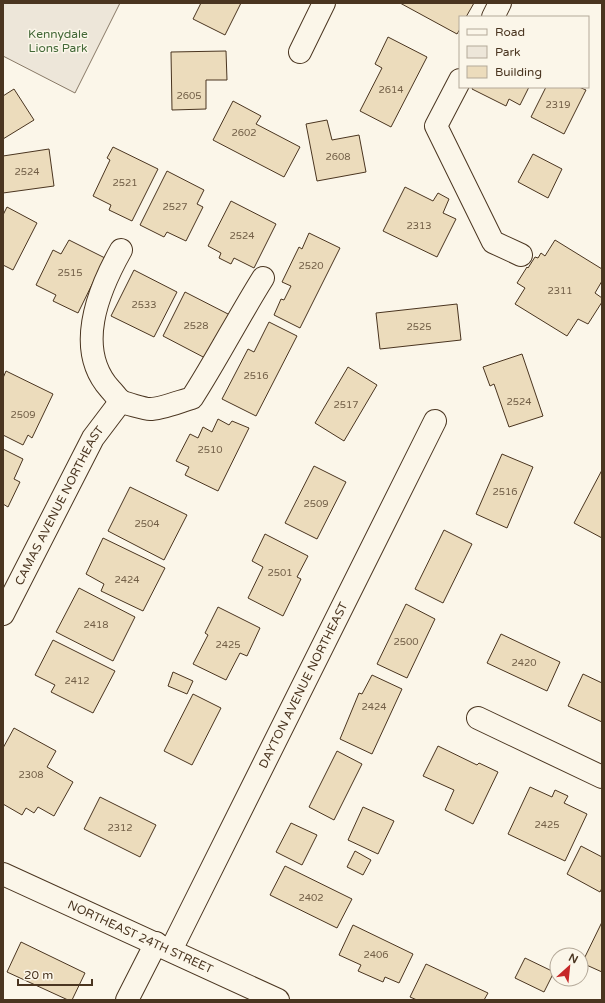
<svg xmlns="http://www.w3.org/2000/svg" width="605" height="1003" font-family="'Varela Round',sans-serif">
  <rect width="100%" height="100%" fill="#fbf6e9"/>
  <!-- green -->
  <path fill="#ede6d9" stroke="#887966" d="M 3,3 L 120,3 L 75,93 L 3,56 Z"/>
  <!-- building -->
  <path fill="#ecdcbc" stroke="#4a3520" d="M 201,3 L 241,3 L 225,35 L 193,19 Z
    M 400,3 L 474,3 L 466,17 L 460,17 L 460,29 L 457,34 Z
    M 388,37 L 427,57 L 391,127 L 360,111 L 382,68 L 375,64 Z
    M 226,51 L 227,80 L 206,80 L 206,109 L 172,110 L 171,52 Z
    M 473,87 L 529,87 L 520,105 L 509,99 L 506,106 L 472,89 Z
    M 546,87 L 579,87 L 586,90 L 564,134 L 531,117 Z
    M 14,89 L 34,120 L 3,139 L 3,96 Z
    M 233,101 L 261,116 L 256,124 L 300,147 L 284,177 L 213,140 Z
    M 327,120 L 332,140 L 359,135 L 366,172 L 317,181 L 306,124 Z
    M 113,147 L 158,169 L 132,221 L 109,210 L 111,205 L 93,196 L 110,160 L 107,158 Z
    M 49,149 L 54,186 L 3,193 L 3,156 Z
    M 533,154 L 562,169 L 548,198 L 518,182 Z
    M 167,171 L 204,190 L 197,204 L 203,207 L 186,241 L 167,232 L 164,237 L 140,225 Z
    M 405,187 L 433,201 L 438,193 L 449,199 L 443,213 L 456,219 L 437,257 L 383,231 Z
    M 231,201 L 276,224 L 254,268 L 234,258 L 231,264 L 219,258 L 221,253 L 208,246 Z
    M 7,207 L 37,223 L 13,270 L 3,265 L 3,215 Z
    M 309,233 L 340,248 L 300,328 L 274,315 L 281,299 L 284,300 L 291,286 L 282,282 L 299,247 L 302,249 Z
    M 69,240 L 105,258 L 78,313 L 53,301 L 56,295 L 36,285 L 53,250 L 61,254 Z
    M 555,240 L 602,269 L 602,281 L 595,293 L 602,298 L 602,302 L 588,324 L 578,319 L 567,336 L 515,304 L 525,288 L 517,283 L 527,267 L 528,268 L 535,257 L 538,258 L 541,253 L 545,256 Z
    M 134,270 L 177,292 L 154,337 L 111,316 Z
    M 185,292 L 230,315 L 207,359 L 163,336 Z
    M 457,304 L 461,340 L 380,349 L 376,313 Z
    M 269,322 L 297,336 L 256,416 L 222,399 L 248,349 L 254,352 Z
    M 522,354 L 543,416 L 509,427 L 494,384 L 490,386 L 483,367 Z
    M 348,367 L 377,385 L 344,441 L 315,423 Z
    M 6,371 L 53,394 L 32,438 L 28,435 L 23,445 L 3,435 L 3,378 Z
    M 218,419 L 229,425 L 232,421 L 249,428 L 218,491 L 185,475 L 189,467 L 176,461 L 190,434 L 198,438 L 203,427 L 212,432 Z
    M 3,449 L 23,459 L 14,479 L 20,482 L 8,507 L 3,504 Z
    M 502,454 L 533,467 L 507,528 L 476,514 Z
    M 314,466 L 346,482 L 317,539 L 285,523 Z
    M 602,470 L 602,538 L 574,523 Z
    M 130,487 L 187,515 L 164,560 L 108,531 Z
    M 444,530 L 472,544 L 443,603 L 415,589 Z
    M 265,534 L 308,556 L 297,577 L 301,579 L 283,616 L 248,598 L 263,567 L 252,561 Z
    M 103,538 L 165,568 L 143,611 L 101,591 L 104,584 L 86,574 Z
    M 79,588 L 135,617 L 113,661 L 56,632 Z
    M 406,604 L 435,619 L 407,678 L 377,664 Z
    M 218,607 L 260,628 L 247,656 L 240,653 L 226,680 L 193,664 L 208,635 L 205,633 Z
    M 501,634 L 560,662 L 547,691 L 487,663 Z
    M 53,640 L 115,671 L 93,713 L 51,692 L 55,685 L 35,675 Z
    M 173,672 L 193,681 L 187,694 L 168,686 Z
    M 583,674 L 602,683 L 602,722 L 568,706 Z
    M 372,675 L 402,689 L 372,754 L 340,739 L 359,693 L 362,694 Z
    M 193,694 L 221,708 L 192,765 L 164,751 Z
    M 14,728 L 56,751 L 47,767 L 73,782 L 54,816 L 38,807 L 34,813 L 26,808 L 22,815 L 3,804 L 3,748 Z
    M 438,746 L 477,765 L 479,763 L 498,772 L 473,824 L 445,810 L 454,790 L 423,776 Z
    M 337,751 L 362,764 L 334,820 L 309,807 Z
    M 530,787 L 552,797 L 555,790 L 568,796 L 564,803 L 587,814 L 565,861 L 508,834 Z
    M 100,797 L 156,825 L 140,857 L 84,829 Z
    M 363,807 L 394,821 L 378,854 L 348,840 Z
    M 291,823 L 317,835 L 302,865 L 276,852 Z
    M 581,846 L 602,857 L 602,888 L 600,892 L 567,874 Z
    M 355,851 L 371,860 L 363,875 L 347,867 Z
    M 285,866 L 352,899 L 337,928 L 270,895 Z
    M 602,922 L 602,972 L 582,963 Z
    M 353,925 L 413,954 L 399,983 L 385,977 L 383,982 L 358,971 L 361,965 L 339,955 Z
    M 21,942 L 85,973 L 72,1000 L 68,1000 L 7,972 Z
    M 525,958 L 554,972 L 544,992 L 515,978 Z
    M 426,964 L 488,993 L 484,1000 L 417,1000 L 410,997 Z"/>
  <g fill="none" stroke-linecap="round" stroke-linejoin="round">
    <!-- minor casing -->
    <g stroke="#4a3520" stroke-width="24">
      <g id="minor">
        <path d="M 493,17 L 500,3"/>
        <path d="M 300,52 L 324,3"/>
        <path d="M 460,80 L 436,126 L 493,242 L 521,255"/>
        <path d="M 121,250 C 98,291 74,349 110,389 C 114,393 117,398 121,401 C 124,403 145,409 150,409 C 161,409 181,401 192,398 C 217,359 238,318 263,278"/>
        <path id="s1" d="M 3,614 L 93,438 L 121,401"/>
        <path d="M 478,718 L 602,777"/>
        <path id="s2" d="M 3,874 L 278,1000"/>
        <path id="s3" d="M 171,950 L 435,421"/>
        <path d="M 127,1000 L 156,943"/>
      </g>
    </g>
    <!-- minor -->
    <use href="#minor" stroke="#fbf6e9" stroke-width="22"/>
  </g>
  <g text-anchor="middle" stroke-width="3" stroke-linejoin="round" paint-order="stroke">
    <!-- number labels -->
    <g font-size="10" fill="#725f47">
      <text x="391" y="93">2614</text>
      <text x="189" y="99">2605</text>
      <text x="558" y="108">2319</text>
      <text x="244" y="136">2602</text>
      <text x="338" y="160">2608</text>
      <text x="27" y="175">2524</text>
      <text x="125" y="186">2521</text>
      <text x="175" y="210">2527</text>
      <text x="419" y="229">2313</text>
      <text x="242" y="239">2524</text>
      <text x="311" y="269">2520</text>
      <text x="70" y="276">2515</text>
      <text x="560" y="294">2311</text>
      <text x="144" y="308">2533</text>
      <text x="196" y="329">2528</text>
      <text x="419" y="330">2525</text>
      <text x="256" y="379">2516</text>
      <text x="519" y="405">2524</text>
      <text x="346" y="408">2517</text>
      <text x="23" y="418">2509</text>
      <text x="210" y="453">2510</text>
      <text x="505" y="495">2516</text>
      <text x="316" y="507">2509</text>
      <text x="147" y="527">2504</text>
      <text x="280" y="576">2501</text>
      <text x="127" y="583">2424</text>
      <text x="96" y="628">2418</text>
      <text x="406" y="645">2500</text>
      <text x="228" y="648">2425</text>
      <text x="524" y="666">2420</text>
      <text x="77" y="684">2412</text>
      <text x="374" y="710">2424</text>
      <text x="31" y="778">2308</text>
      <text x="547" y="828">2425</text>
      <text x="120" y="831">2312</text>
      <text x="311" y="901">2402</text>
      <text x="376" y="958">2406</text>
    </g>
    <!-- park labels -->
    <g font-size="12" fill="#436837" stroke="#fbf6e9">
      <text x="58" y="38">Kennydale<tspan x="58" dy="14">Lions Park</tspan></text>
    </g>
    <!-- street labels -->
    <g font-size="12" fill="#4a3520" stroke="#fbf6e9">
      <text dy="4" stroke="none"><textPath href="#s1" startOffset="122">CAMAS AVENUE NORTHEAST</textPath></text>
      <text dy="4" stroke="none"><textPath href="#s3" startOffset="296">DAYTON AVENUE NORTHEAST</textPath></text>
      <text dy="4" stroke="none"><textPath href="#s2" startOffset="151">NORTHEAST 24TH STREET</textPath></text>
    </g>
  </g>
  <!-- border -->
  <rect width="605" height="1003" fill="none" stroke="#4a3520" stroke-width="8"/>
  <!-- legend -->
  <rect x="459" y="16" width="130" height="72" fill="#fbf6e9" stroke="#b4a999"/>
  <rect x="467" y="29" width="20" height="6" fill="#fbf6e9" stroke="#b4a999"/>
  <text x="495" y="36" font-size="12" fill="#4a3520">Road</text>
  <rect x="467" y="46" width="20" height="12" fill="#ede6d9" stroke="#b4a999"/>
  <text x="495" y="56" font-size="12" fill="#4a3520">Park</text>
  <rect x="467" y="66" width="20" height="12" fill="#ecdcbc" stroke="#b4a999"/>
  <text x="495" y="76" font-size="12" fill="#4a3520">Building</text>
  <!-- north arrow -->
  <g transform="translate(569 967) rotate(27)"><circle r="19" fill="#fbf6e9" stroke="#b4a999"/>
  <path d="M0-3L7 15L0 10L-7 15Z" fill="#c62828"/>
  <text y="-6" font-size="11" font-weight="bold" text-anchor="middle" fill="#4a3520">N</text>
  </g>
  <!-- scale -->
  <path d="M18 979v6h74v-6" fill="none" stroke="#4a3520" stroke-width="2"/>
  <text x="24" y="979" font-size="12" fill="#4a3520" stroke="#fbf6e9" stroke-width="3" paint-order="stroke">20 m</text>
</svg>
